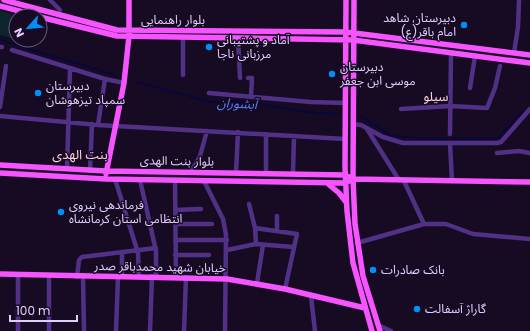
<svg xmlns="http://www.w3.org/2000/svg" width="530" height="331" font-family="Poppins,'Noto Sans Arabic',sans-serif">
  <rect width="100%" height="100%" fill="#170b23"/>
  <!-- green -->
  <path fill="#0e242d" d="M 0,11 L 18,16 L 16,16 L 15,39 L 0,35 Z"/>
  <g fill="none" stroke-linecap="round" stroke-linejoin="round">
    <!-- stream -->
    <path stroke="#040742" stroke-width="1.5" d="M 0,40 L 115,75
      M 137,82 L 210,102 L 238,101 L 307,112 L 338,114
      M 361,116 L 390,135 L 412,138 L 446,139
      M 453,139 L 498,138 L 522,112"/>
    <!-- minor -->
    <path stroke="#503186" stroke-width="4.5" d="M 50,0 L 60,10
      M 238,38 L 240,78
      M 0,47 L 2,47
      M 12,50 L 105,79 L 124,83
      M 514,53 L 518,27 L 519,0
      M 183,75 L 183,37
      M 248,78 L 252,78 L 251,96
      M 470,88 L 475,56
      M 209,93 L 311,102 L 346,103
      M 0,107 L 6,66
      M 401,109 L 450,106 L 487,108 L 495,88 L 500,66
      M 0,116 L 98,125 L 345,139
      M 353,124 L 361,125 L 383,137 L 403,143 L 497,143 L 501,142 L 530,109
      M 98,125 L 105,79
      M 367,129 L 399,180
      M 450,134 L 451,53
      M 450,144 L 452,181
      M 497,153 L 519,151 L 530,153
      M 67,169 L 70,69
      M 90,170 L 92,124
      M 191,172 L 200,156 L 207,131
      M 236,173 L 238,132
      M 266,173 L 266,134
      M 293,174 L 294,136
      M 115,179 L 138,253 L 139,277
      M 140,180 L 156,251 L 156,276
      M 175,180 L 176,277
      M 204,181 L 223,219 L 226,235 L 225,331
      M 404,181 L 424,224
      M 249,204 L 255,228 L 256,244
      M 175,210 L 201,209
      M 277,216 L 277,230
      M 175,224 L 212,224
      M 255,228 L 297,234 L 285,289
      M 175,240 L 227,240
      M 357,243 L 424,224 L 446,224 L 473,234 L 530,239
      M 227,250 L 256,244 L 293,247
      M 175,255 L 209,255
      M 77,277 L 79,260 L 82,257 L 156,248
      M 83,277 L 84,331
      M 122,277 L 122,253
      M 257,283 L 263,245
      M 311,296 L 315,331
      M 378,325 L 391,331
      M 18,331 L 18,275
      M 49,331 L 49,275
      M 116,331 L 118,277
      M 150,331 L 152,276
      M 184,331 L 186,277"/>
    <!-- major -->
    <path stroke="#f654ff" stroke-width="5.5" d="M 4,0 L 117,30 L 346,32 L 530,55
      M 346,0 L 345,167 L 347,211 L 353,263 L 372,331
      M 354,0 L 353,179 L 355,224 L 363,276 L 380,331
      M 0,6 L 38,16
      M 40,17 L 117,36 L 353,40 L 530,63
      M 0,165 L 106,171 L 345,175 L 353,179
      M 0,173 L 106,179 L 345,183 L 353,179 L 530,182
      M 106,174 L 124,83 L 129,36 L 129,0
      M 327,183 L 339,193 L 346,202
      M 0,274 L 227,279 L 285,289 L 365,308"/>
  </g>
  <!-- markers -->
  <g fill="#008ff8" stroke="#170b23" stroke-width="1.5">
    <circle cx="464" cy="25" r="4"/>
    <circle cx="209" cy="47" r="4"/>
    <circle cx="332" cy="74" r="4"/>
    <circle cx="38" cy="93" r="4"/>
    <circle cx="61" cy="212" r="4"/>
    <circle cx="373" cy="270" r="4"/>
    <circle cx="417" cy="309" r="4"/>
  </g>
  <g text-anchor="middle" stroke-width="3" stroke-linejoin="round" paint-order="stroke">
    <!-- poi labels -->
    <g font-size="12" fill="#e3cdff" stroke="#170b23" text-anchor="start">
      <text x="456" y="22" text-anchor="end">دبیرستان شاهد<tspan x="456" dy="14">امام باقر(ع)</tspan></text>
      <text x="217" y="44">آماد و پشتیبانی<tspan x="217" dy="14">مرزبانی ناجا</tspan></text>
      <text x="340" y="71">دبیرستان<tspan x="340" dy="14">موسی ابن جعفر</tspan></text>
      <text x="46" y="90">دبیرستان<tspan x="46" dy="14">سمپاد تیزهوشان</tspan></text>
      <text x="69" y="209">فرماندهی نیروی<tspan x="69" dy="14">انتظامی استان کرمانشاه</tspan></text>
      <text x="381" y="274">بانک صادرات</text>
      <text x="425" y="313">گاراژ آسفالت</text>
    </g>
    <!-- street labels -->
    <g font-size="12" fill="#e3cdff" stroke="#170b23">
      <text x="173" y="24">بلوار راهنمایی</text>
      <text transform="translate(177 161) rotate(1)" y="4">بلوار بنت الهدی</text>
      <text transform="translate(160 267) rotate(1)" y="4">خیابان شهید محمدباقر صدر</text>
    </g>
    <!-- neighbourhood labels -->
    <g font-size="13" fill="#ffcfde" stroke="#170b23">
      <text x="436" y="101">سیلو</text>
      <text x="80" y="159">بنت الهدی</text>
    </g>
    <!-- water labels -->
    <g font-size="13" font-style="italic" fill="#5b7eff" stroke="#170b23">
      <text transform="translate(237 103) rotate(3)" y="5">آبشوران</text>
    </g>
  </g>
  <!-- north arrow -->
  <g transform="translate(28 28) rotate(243)"><circle r="19" fill="#170b23" stroke="#69597b"/>
  <path d="M0-3L7 15L0 10L-7 15Z" fill="#008ff8"/>
  <text y="-6" font-size="11" font-weight="bold" text-anchor="middle" fill="#e3cdff">N</text>
  </g>
  <!-- scale -->
  <path d="M10 315v6h67v-6" fill="none" stroke="#e3cdff" stroke-width="2"/>
  <text x="16" y="315" font-size="12" fill="#e3cdff" stroke="#170b23" stroke-width="3" paint-order="stroke">100 m</text>
</svg>
